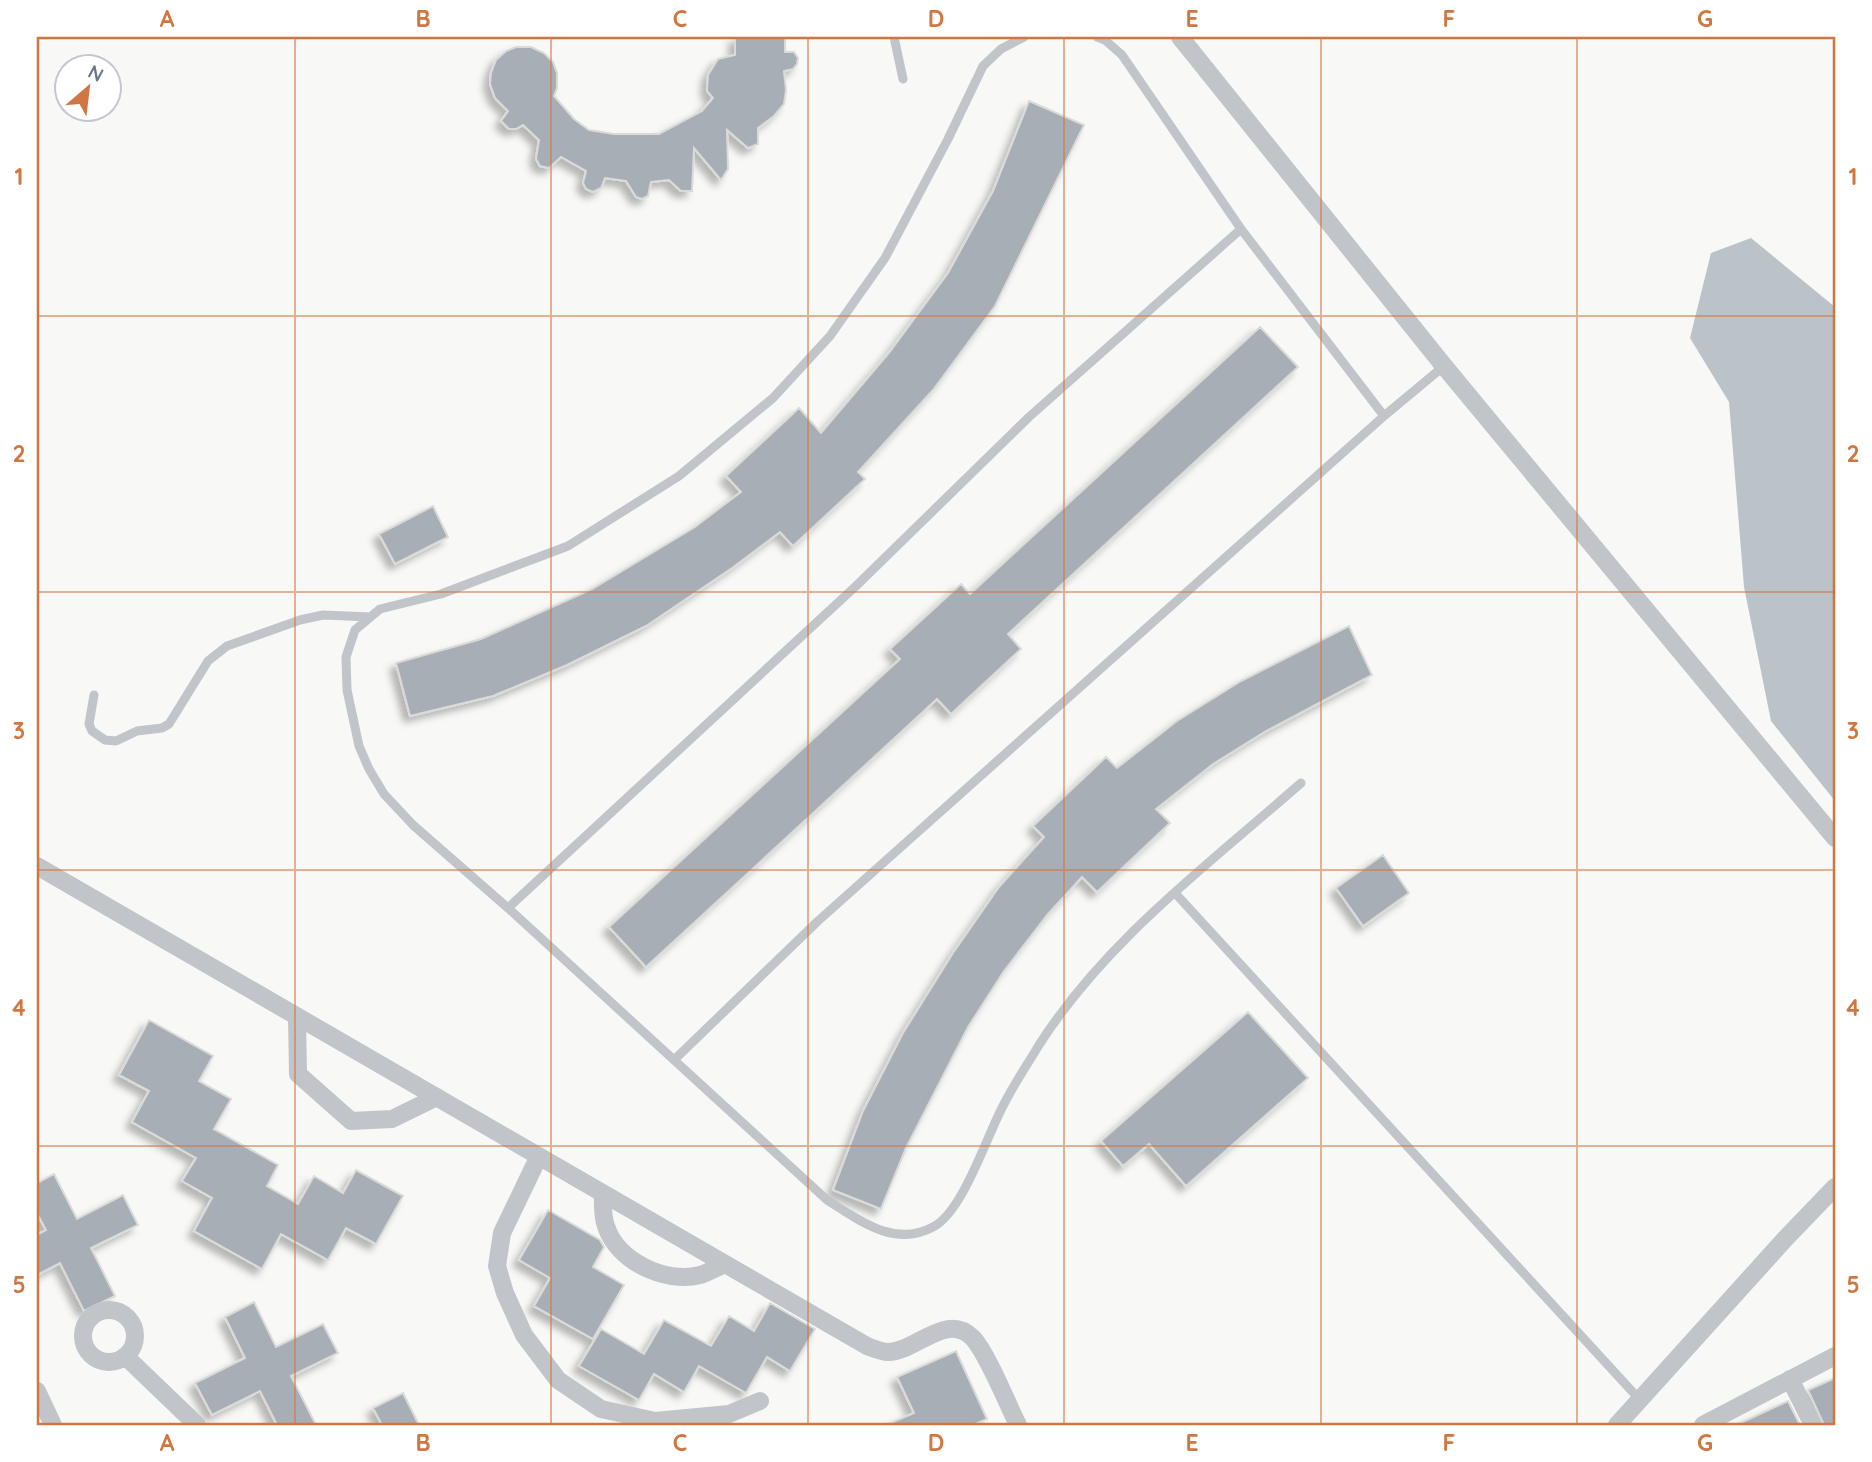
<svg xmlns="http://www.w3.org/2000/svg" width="1872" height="1462" font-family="Quicksand,sans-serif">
  <defs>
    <filter id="shadow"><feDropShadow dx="-6" dy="6" stdDeviation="3.5" flood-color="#0004"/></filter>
  </defs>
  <rect width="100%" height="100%" fill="#f8f9f7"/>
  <!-- water -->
  <path fill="#bbc2c8" d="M 1751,238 L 1835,307 L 1835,801 L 1771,721 L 1744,587 L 1729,402 L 1690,338 L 1711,253 Z"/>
  <!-- building -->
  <path fill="#a8aeb5" stroke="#dadbd9" stroke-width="2" filter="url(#shadow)" d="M 735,37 L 785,37 L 785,52 L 794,52 L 798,58 L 797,64 L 793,69 L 784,71 L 786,90 L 784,104 L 774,116 L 758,128 L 758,144 L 748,148 L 727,130 L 728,169 L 721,180 L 694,148 L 692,191 L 681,191 L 669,180 L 651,182 L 648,196 L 642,199 L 636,197 L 626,181 L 605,178 L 601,188 L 593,192 L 586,189 L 583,183 L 586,171 L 561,157 L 549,168 L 540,166 L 536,159 L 539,140 L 523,125 L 516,129 L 509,129 L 501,121 L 508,111 L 495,98 L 490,84 L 491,73 L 496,60 L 506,51 L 516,47 L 531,47 L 544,53 L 553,62 L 557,73 L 557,88 L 554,96 L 574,119 L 589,130 L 614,134 L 659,134 L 702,111 L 713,98 L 707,91 L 708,75 L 718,59 L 735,55 Z
    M 1029,101 L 1084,125 L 995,306 L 933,390 L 858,472 L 865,479 L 793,546 L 780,532 L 732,568 L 646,626 L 567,665 L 493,696 L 410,716 L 396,663 L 481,639 L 592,589 L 695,527 L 741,492 L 726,476 L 799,408 L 821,433 L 889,353 L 948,273 L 993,191 Z
    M 1260,327 L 1298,367 L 1008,634 L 1021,649 L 951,714 L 937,699 L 646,967 L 609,927 L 900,659 L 890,649 L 961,584 L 970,594 Z
    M 433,506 L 448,537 L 395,564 L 379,534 Z
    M 1349,626 L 1372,675 L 1266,731 L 1213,764 L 1156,809 L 1170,823 L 1097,892 L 1082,877 L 1048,914 L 1004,971 L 968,1027 L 906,1148 L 881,1209 L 833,1190 L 863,1111 L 903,1033 L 953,953 L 999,887 L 1044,837 L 1033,826 L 1106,757 L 1117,768 L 1177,721 L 1241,681 Z
    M 1383,855 L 1409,893 L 1363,926 L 1336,888 Z
    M 1248,1012 L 1308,1078 L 1186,1186 L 1149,1144 L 1123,1166 L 1101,1141 Z
    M 149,1020 L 213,1056 L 199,1081 L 231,1099 L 214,1129 L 278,1165 L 267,1186 L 298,1204 L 314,1176 L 343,1193 L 356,1170 L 403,1196 L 376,1244 L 346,1228 L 328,1260 L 281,1234 L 262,1269 L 194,1231 L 212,1198 L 182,1181 L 196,1158 L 132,1122 L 149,1091 L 119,1075 Z
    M 54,1174 L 77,1219 L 123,1195 L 138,1225 L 91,1248 L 115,1296 L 84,1311 L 60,1263 L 37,1275 L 37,1235 L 46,1230 L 37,1213 L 37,1183 Z
    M 548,1210 L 600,1240 L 604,1247 L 593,1267 L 624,1285 L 593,1339 L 534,1306 L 550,1278 L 519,1260 Z
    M 254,1302 L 276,1347 L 323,1324 L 338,1353 L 291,1376 L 316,1425 L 277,1425 L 260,1391 L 212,1415 L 195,1383 L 245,1358 L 225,1317 Z
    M 770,1303 L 815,1329 L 790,1371 L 767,1357 L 746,1393 L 699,1366 L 684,1392 L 654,1374 L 639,1400 L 579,1366 L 601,1329 L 644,1354 L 664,1320 L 711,1346 L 729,1316 L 754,1331 Z
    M 956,1351 L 987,1419 L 973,1425 L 886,1425 L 914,1413 L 897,1377 Z
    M 1835,1378 L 1835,1425 L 1824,1425 L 1808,1390 Z
    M 403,1393 L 419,1425 L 382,1425 L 373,1408 Z
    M 1788,1401 L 1800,1425 L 1736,1425 Z"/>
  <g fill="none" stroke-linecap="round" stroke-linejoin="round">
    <!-- lane -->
    <path stroke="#c1c4c8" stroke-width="9" d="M 894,37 L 903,79
      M 1024,37 L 1001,49 L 983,66 L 948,139 L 885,258 L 830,336 L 773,398 L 679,476 L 568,546 L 441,594 L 380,609 L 355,630 L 346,657 L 347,690 L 359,746 L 369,769 L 384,794 L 413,825 L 508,908 L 827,1200 C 859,1220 894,1248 933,1227 C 963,1212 987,1135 1004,1104 C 1014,1084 1027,1065 1039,1045 C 1106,940 1209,864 1301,783
      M 1097,37 L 1105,40 L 1122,55 L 1241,229 L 1384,416
      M 94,695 L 89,724 L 92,731 L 105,740 L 116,741 L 137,731 L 162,728 L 169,724 L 208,661 L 227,646 L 300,620 L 323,615 L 370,617
      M 1175,893 L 1640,1400
      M 508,908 L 856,586 L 1029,417 L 1241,229
      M 674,1060 L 818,921 L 1384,416 L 1444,366"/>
    <!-- street -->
    <path stroke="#c1c4c8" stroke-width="18" d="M 1180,37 L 1444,366 L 1835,838
      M 37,866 L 867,1346 C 873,1348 881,1352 888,1352 C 916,1352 946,1311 973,1338 C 988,1355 1007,1403 1018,1425
      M 297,1016 L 298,1074 L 351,1121 L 392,1119 L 437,1097
      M 539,1156 L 502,1233 L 497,1266 L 505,1293 L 524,1335 L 558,1380 L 601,1409 L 655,1421 L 729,1414 L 760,1401
      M 603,1193 C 603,1203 602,1216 606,1226 C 617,1261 665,1284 700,1275 C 708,1273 717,1267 725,1264
      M83 1336a26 26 0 1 1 52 0a26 26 0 1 1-52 0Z
      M 125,1356 L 197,1425
      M 1790,1379 L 1813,1425
      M 37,1391 L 53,1425
      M 1617,1425 L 1785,1239 L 1835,1187
      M 1703,1425 L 1835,1356"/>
  </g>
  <!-- grid -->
  <path fill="none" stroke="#cf7641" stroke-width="2" stroke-opacity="0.55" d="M 295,37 L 295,1425M 551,37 L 551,1425M 808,37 L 808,1425M 1064,37 L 1064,1425M 1321,37 L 1321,1425M 1577,37 L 1577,1425M 37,316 L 1835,316M 37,592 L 1835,592M 37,870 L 1835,870M 37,1146 L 1835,1146"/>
  <!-- border -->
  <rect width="1872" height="1462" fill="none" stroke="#ffffff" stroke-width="77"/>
  <!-- north arrow -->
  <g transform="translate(88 88) rotate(28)"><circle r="33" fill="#ffffff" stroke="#c4c8ce" stroke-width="2"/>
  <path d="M0-5L12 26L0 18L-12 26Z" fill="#cf7641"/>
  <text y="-10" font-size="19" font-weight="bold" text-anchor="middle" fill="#6c7684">N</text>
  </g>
  <rect x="38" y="38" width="1796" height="1386" fill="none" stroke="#cf7641" stroke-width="2.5"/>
  <g font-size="23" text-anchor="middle" font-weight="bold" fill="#cf7641">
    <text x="167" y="27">A</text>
    <text x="423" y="27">B</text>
    <text x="680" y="27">C</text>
    <text x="936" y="27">D</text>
    <text x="1192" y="27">E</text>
    <text x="1449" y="27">F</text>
    <text x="1705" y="27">G</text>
    <text x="19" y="185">1</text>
    <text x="1853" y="185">1</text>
    <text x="19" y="462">2</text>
    <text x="1853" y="462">2</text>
    <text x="19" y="739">3</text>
    <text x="1853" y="739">3</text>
    <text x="19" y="1016">4</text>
    <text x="1853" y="1016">4</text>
    <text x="19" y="1293">5</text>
    <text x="1853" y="1293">5</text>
    <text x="167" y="1451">A</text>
    <text x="423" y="1451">B</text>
    <text x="680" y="1451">C</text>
    <text x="936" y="1451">D</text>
    <text x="1192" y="1451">E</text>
    <text x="1449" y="1451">F</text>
    <text x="1705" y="1451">G</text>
  </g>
</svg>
